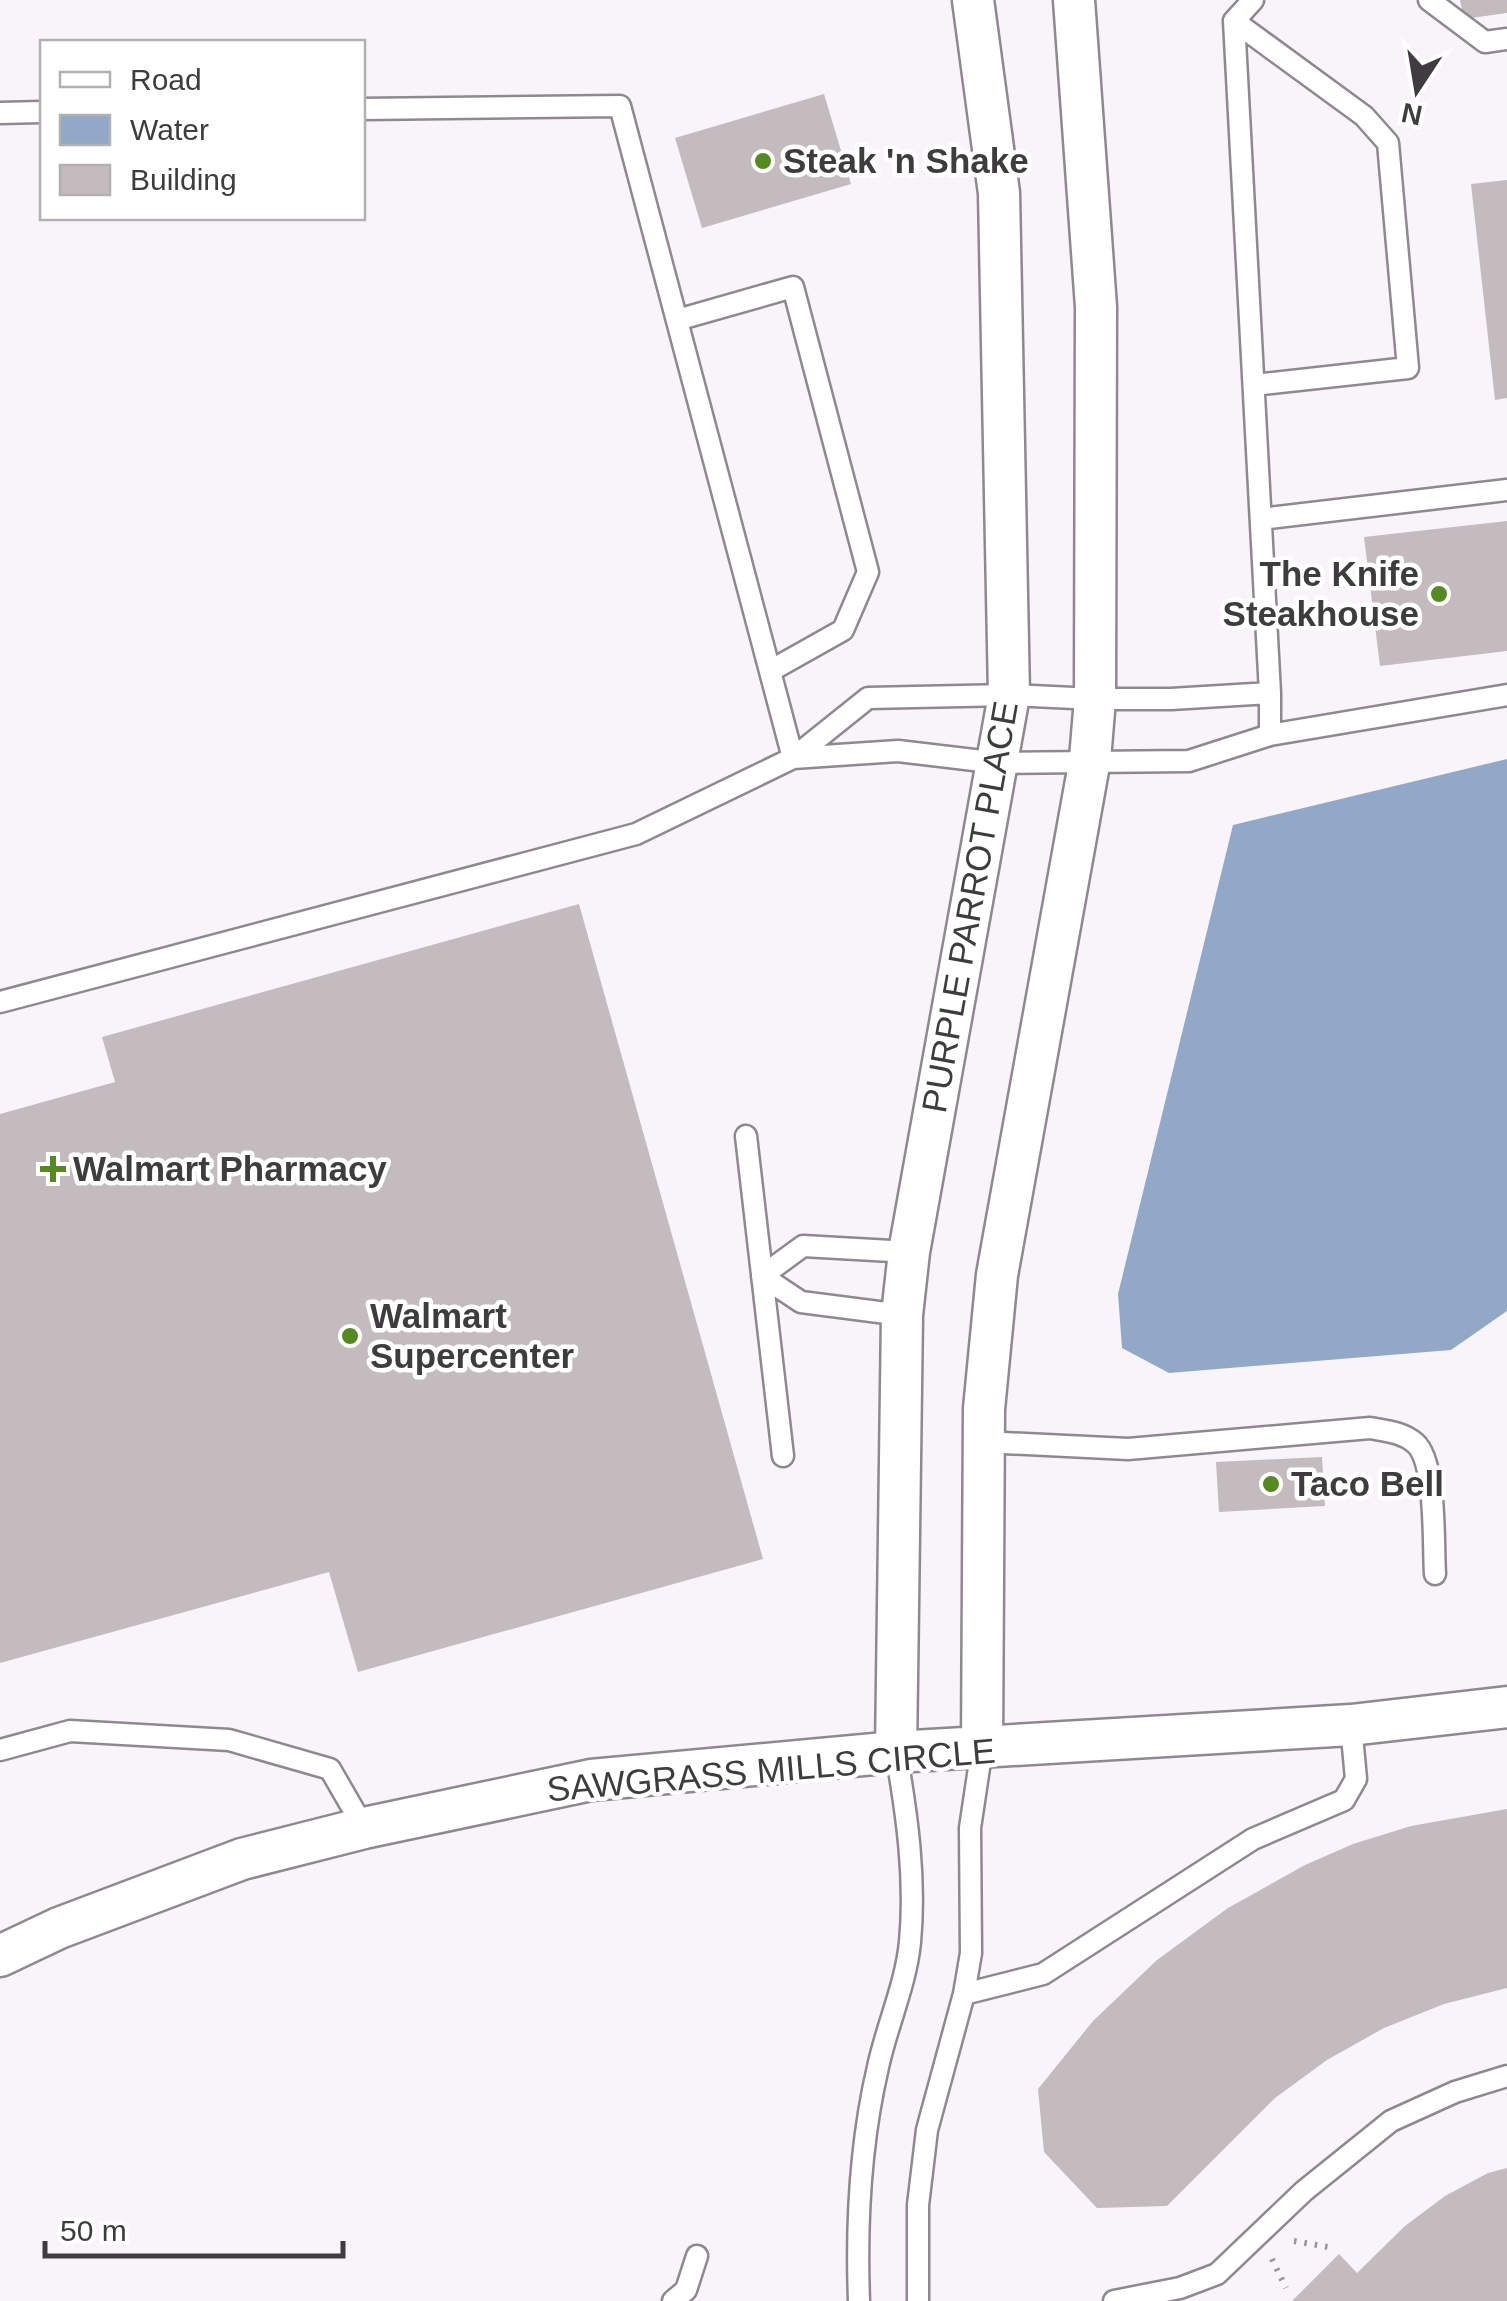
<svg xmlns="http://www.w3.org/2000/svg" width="1507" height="2301" font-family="Arial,sans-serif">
  <rect width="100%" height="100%" fill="#f9f4fa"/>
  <!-- water -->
  <path fill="#91a9c6" d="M 1507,759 L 1507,1311 L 1451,1350 L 1169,1373 L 1122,1348 L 1118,1294 L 1233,825 Z"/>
  <!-- building -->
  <path fill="#c3bbbd" d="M 1460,0 L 1507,0 L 1507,13 L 1464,19 Z
    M 824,94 L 851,184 L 702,228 L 675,138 Z
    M 1507,180 L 1507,398 L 1495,400 L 1471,184 Z
    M 1507,521 L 1507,651 L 1380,666 L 1364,537 Z
    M 579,904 L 763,1559 L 358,1672 L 329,1572 L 0,1663 L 0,1114 L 115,1082 L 102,1037 Z
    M 1322,1457 L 1325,1506 L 1219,1512 L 1216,1462 Z
    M 1507,1809 L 1507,1988 L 1444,2004 L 1384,2028 L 1327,2060 L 1275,2098 L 1167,2206 L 1097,2208 L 1044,2152 L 1038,2089 L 1093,2021 L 1157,1960 L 1228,1908 L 1305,1865 L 1353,1844 L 1411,1826 Z
    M 1507,2168 L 1507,2301 L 1292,2301 L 1339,2254 L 1357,2273 L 1405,2226 L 1445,2196 L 1488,2173 Z"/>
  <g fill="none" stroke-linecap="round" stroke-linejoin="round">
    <!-- service casing -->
    <g stroke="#8e898f" stroke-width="25">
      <path id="service" d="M 1253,0 L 1234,21 L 1270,693
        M 1429,0 L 1485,42 L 1507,39
        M 1234,21 L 1364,116 L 1388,143 L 1408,368 L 1254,385
        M 0,113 L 42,112
        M 677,320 L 793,287 L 868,572 L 843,630 L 770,671
        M 1261,519 L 1507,490
        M 1270,693 L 1270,735 L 1189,761 L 999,763 L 898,751 L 793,758 L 868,698 L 1009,695 L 1095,699 L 1171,699 Z
        M 1270,735 L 1507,695
        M 0,1002 L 636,834 L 793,758 L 620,106 L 362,109
        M 746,1136 L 783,1456
        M 902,1315 L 801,1302 L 762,1276 L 803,1246 L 909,1252
        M 984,1442 L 1128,1449 L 1370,1428 C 1386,1431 1402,1432 1415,1443 C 1437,1462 1433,1545 1435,1574
        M 0,1750 L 70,1731 L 229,1740 L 330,1769 L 364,1828
        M 964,1994 L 1043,1974 L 1253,1839 L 1344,1800 L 1356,1779 L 1351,1725
        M 673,2301 L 686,2290 L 697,2256
        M 859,2301 C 856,2222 860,2144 878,2067 C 887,2025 906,1984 910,1942 C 916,1878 907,1815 896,1752
        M 918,2301 L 918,2205 L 927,2130 L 964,1994 L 971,1953 L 970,1828 L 982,1748
        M 1114,2301 L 1180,2288 L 1217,2274 L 1304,2191 L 1391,2121 L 1455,2092 L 1507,2076"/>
    </g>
    <!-- minor casing -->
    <g stroke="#8e898f" stroke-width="45">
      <path id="minor" d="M 982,1748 L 984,1409 L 997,1275 L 1090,759 L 1095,699 L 1096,307 L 1074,0
        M 896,1752 L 902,1315 L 909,1252 L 1009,695 L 999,193 L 973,0
        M 0,1956 L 59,1928 L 242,1859 L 364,1828 L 591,1780 L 896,1752 L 1351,1725 L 1507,1707"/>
    </g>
    <!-- path -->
    <path stroke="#989598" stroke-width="6" stroke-dasharray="2.5 8" stroke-linecap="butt" d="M 1294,2241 L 1328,2247
      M 1272,2259 L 1286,2288"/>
    <!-- service -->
    <use href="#service" stroke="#fff" stroke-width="20"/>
    <!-- minor -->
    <use href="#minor" stroke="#fff" stroke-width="40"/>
  </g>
  <!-- markers -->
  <g fill="#558921" stroke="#fff" stroke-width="4">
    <circle cx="763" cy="161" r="10"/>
    <circle cx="1439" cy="594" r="10"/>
    <path d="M48 1154h10v10h10v10h-10v10h-10v-10h-10v-10h10z"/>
    <circle cx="350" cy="1336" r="10"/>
    <circle cx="1271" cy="1484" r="10"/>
  </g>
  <g text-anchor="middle" stroke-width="9" stroke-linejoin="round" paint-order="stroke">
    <!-- poi labels -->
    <g font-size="35" font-weight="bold" fill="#3e3c3e" stroke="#fff" text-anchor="start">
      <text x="783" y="173">Steak 'n Shake</text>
      <text x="1419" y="586" text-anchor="end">The Knife<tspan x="1419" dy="40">Steakhouse</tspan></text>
      <text x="73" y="1181">Walmart Pharmacy</text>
      <text x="370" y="1328">Walmart<tspan x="370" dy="40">Supercenter</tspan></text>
      <text x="1291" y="1496">Taco Bell</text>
    </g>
    <!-- street labels -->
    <g font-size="35" fill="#3e3c3e" stroke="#fff">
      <text transform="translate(970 907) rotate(-80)" y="12">PURPLE PARROT PLACE</text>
      <text transform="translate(771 1770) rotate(-5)" y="12">SAWGRASS MILLS CIRCLE</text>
    </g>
  </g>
  <!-- legend -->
  <rect x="40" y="40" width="325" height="180" fill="#ffffff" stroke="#b2b1b2" stroke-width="2.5"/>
  <rect x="60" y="72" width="50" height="15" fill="#ffffff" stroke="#b2b1b2" stroke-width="2.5"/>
  <text x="130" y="90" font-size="30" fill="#3e3c3e">Road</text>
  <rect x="60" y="115" width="50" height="30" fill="#91a9c6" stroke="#b2b1b2" stroke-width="2.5"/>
  <text x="130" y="140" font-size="30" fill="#3e3c3e">Water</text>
  <rect x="60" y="165" width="50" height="30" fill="#c3bbbd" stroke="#b2b1b2" stroke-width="2.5"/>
  <text x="130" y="190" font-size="30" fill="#3e3c3e">Building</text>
  <!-- north arrow -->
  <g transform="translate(1417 90) rotate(192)" stroke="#ffffff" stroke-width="8" paint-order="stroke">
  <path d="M0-8L18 38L0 25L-18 38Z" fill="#3e3c3e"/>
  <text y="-15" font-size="28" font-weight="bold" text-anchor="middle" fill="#3e3c3e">N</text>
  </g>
  <!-- scale -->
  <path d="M45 2241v15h298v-15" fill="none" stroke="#3e3c3e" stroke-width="5"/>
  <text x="60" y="2241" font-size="30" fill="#3e3c3e" stroke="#ffffff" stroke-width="8" paint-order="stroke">50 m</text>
</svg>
